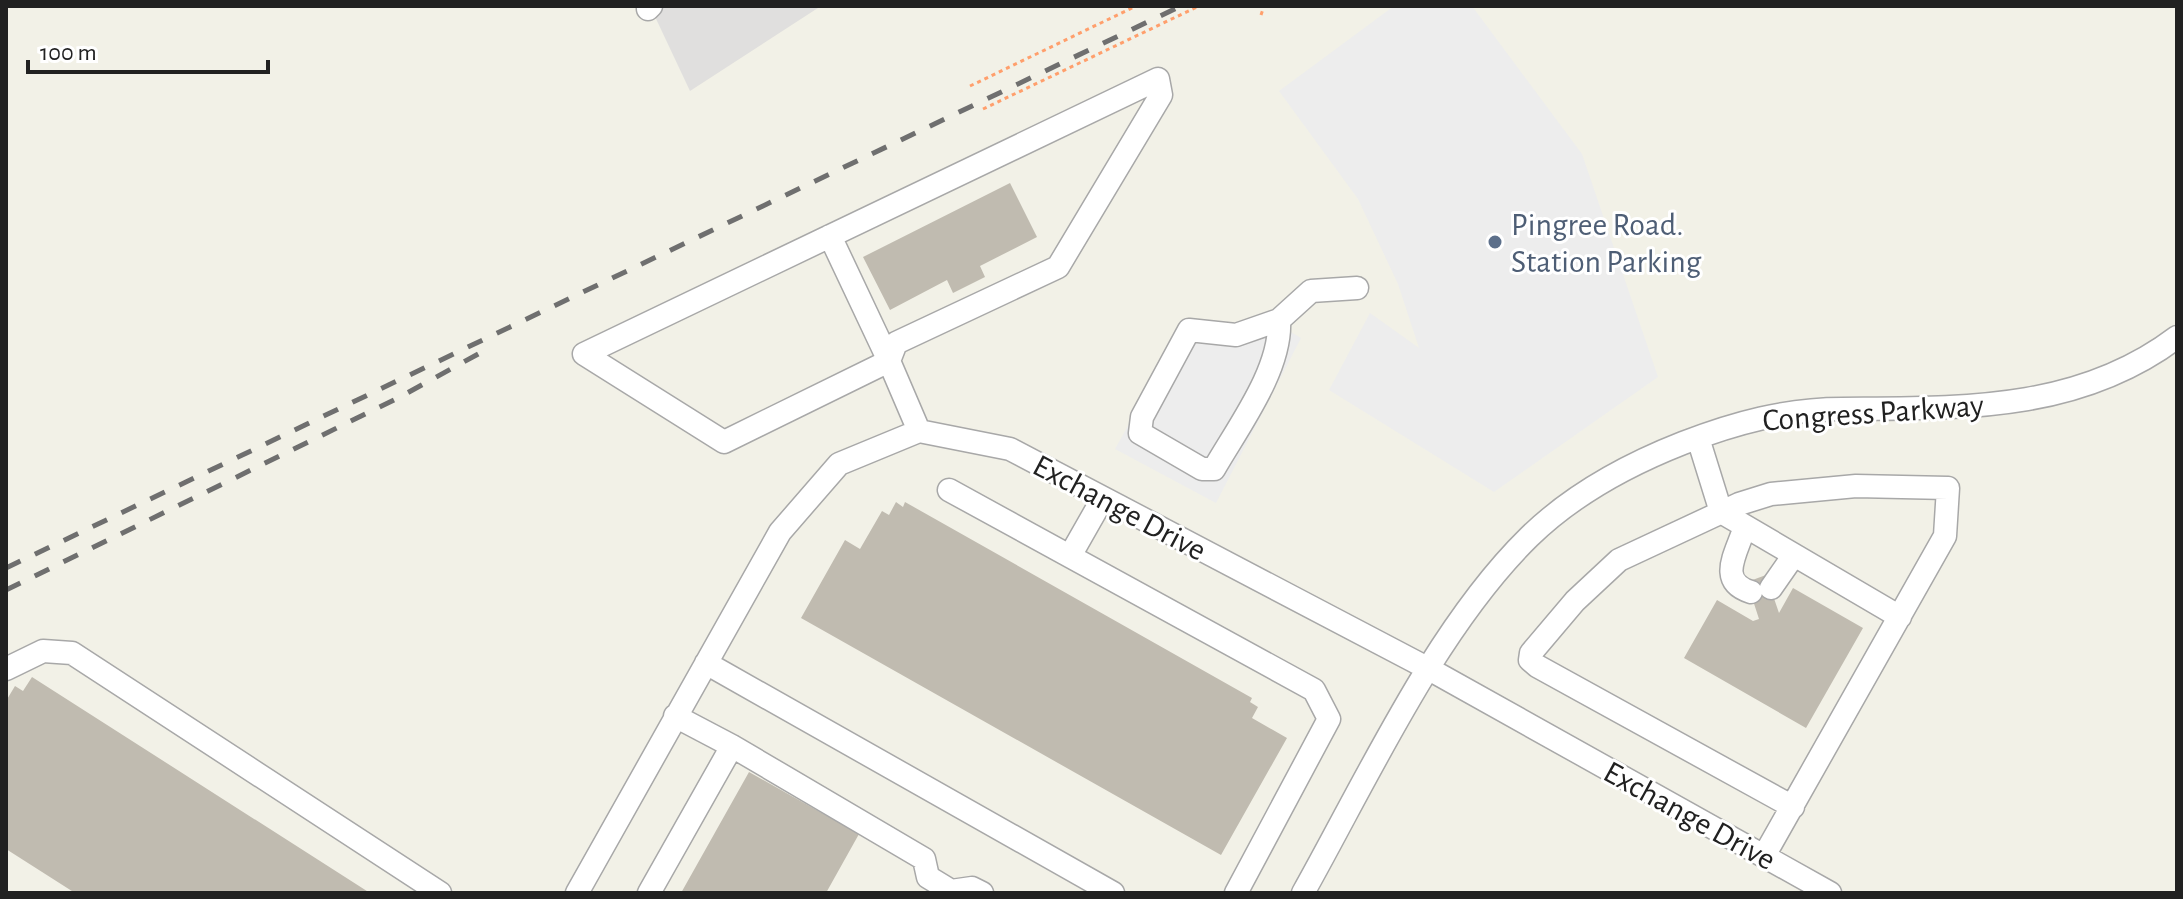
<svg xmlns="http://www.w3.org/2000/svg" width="2183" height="899" font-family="'Alegreya Sans',sans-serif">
  <rect width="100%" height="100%" fill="#f2f1e7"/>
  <!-- residential -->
  <path fill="#e0dfde" d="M 650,6 L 821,6 L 690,91 Z"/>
  <!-- parking -->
  <path fill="#ededed" d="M 1394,6 L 1472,6 L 1582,154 L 1658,377 L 1494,492 L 1329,390 L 1370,313 L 1419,348 L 1398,284 L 1358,199 L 1279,91 Z
    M 1266,317 L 1301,338 L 1216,503 L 1115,449 L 1187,320 L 1237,327 Z"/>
  <!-- building -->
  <path fill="#c0bbb0" d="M 1010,183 L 1037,237 L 980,266 L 985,277 L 953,293 L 947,280 L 890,310 L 863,257 Z
    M 896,502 L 903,507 L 905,502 L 1252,698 L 1250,702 L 1258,707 L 1252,718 L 1287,738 L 1221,855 L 801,618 L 845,540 L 860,549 L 882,511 L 889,515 Z
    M 1766,575 L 1779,613 L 1793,588 L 1863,628 L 1806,728 L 1684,658 L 1717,600 L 1753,621 L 1759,619 L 1747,582 Z
    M 32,677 L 370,893 L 75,893 L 6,849 L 6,701 L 15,686 L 23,691 Z
    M 749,772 L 859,834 L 826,893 L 681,893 Z"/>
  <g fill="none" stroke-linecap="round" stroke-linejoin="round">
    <!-- minor casing -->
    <g stroke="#a8a8a8" stroke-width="25">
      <path id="minor" d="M 648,9 L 651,6
        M 830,236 L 889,361
        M 1279,320 L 1236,335 L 1189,330 L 1142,417 L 1140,433 L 1202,469 L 1214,469 C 1238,427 1282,369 1279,320 L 1311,291 L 1357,288
        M 889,361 L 896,343 L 1058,267 L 1161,95 L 1158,79 L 584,354 L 724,442 L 889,361 L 919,431
        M 1698,438 L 1721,512 L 1900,617
        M 949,490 L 1314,690 L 1329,719 L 1236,893
        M 1745,526 C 1737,553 1716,581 1751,592
        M 1070,556 L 1103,498
        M 1771,588 L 1794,555
        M 706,663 L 1113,893
        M 6,669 L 43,651 L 72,653 L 440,893
        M 732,746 L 924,859 L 928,877 L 951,891 L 972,888 L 982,893
        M 1764,856 L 1945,536 L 1948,488 L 1856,486 L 1771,494 L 1739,504 L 1619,560 L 1575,601 L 1531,653 L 1530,660 L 1537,666 L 1793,807
        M 577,893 L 780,532 L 839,464 L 919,431 L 1010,449 L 1429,669 L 1830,893
        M 649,893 L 732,746 L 675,716
        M 1303,893 C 1367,779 1436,628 1529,537 C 1573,494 1627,465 1683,443 C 1735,423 1786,409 1842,409 C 1960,408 2078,412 2177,337"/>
    </g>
    <!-- path -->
    <path stroke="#ff9f6c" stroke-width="3" stroke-dasharray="4 4" stroke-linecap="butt" d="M 1261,15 L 1264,6
      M 970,86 L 1136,6
      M 983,109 L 1199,6"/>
    <!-- minor -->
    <use href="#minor" stroke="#fff" stroke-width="22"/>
    <!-- rail -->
    <path stroke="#6f6f6f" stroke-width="5" stroke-dasharray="16 16" stroke-linecap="butt" d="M 6,568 L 1181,6
      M 6,590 L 398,398 L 480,353"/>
  </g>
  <!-- markers -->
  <circle fill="#5c6f8a" stroke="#fff" stroke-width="3" cx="1495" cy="242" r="8"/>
  <g text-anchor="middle" stroke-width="6" stroke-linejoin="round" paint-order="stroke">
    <!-- service labels -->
    <g font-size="32" fill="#4e5e75" stroke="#fff" text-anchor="start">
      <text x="1511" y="235">Pingree Road.<tspan x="1511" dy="37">Station Parking</tspan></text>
    </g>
    <!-- street labels -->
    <g font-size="32" fill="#212121" stroke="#fff">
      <text transform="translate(1873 412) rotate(-4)" y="11">Congress Parkway</text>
      <text transform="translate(1120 507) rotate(28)" y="11">Exchange Drive</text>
      <text transform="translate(1690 815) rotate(29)" y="11">Exchange Drive</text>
    </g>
  </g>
  <!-- border -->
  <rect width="2183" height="899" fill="none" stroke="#212121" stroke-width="16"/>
  <!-- scale -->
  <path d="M28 60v12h240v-12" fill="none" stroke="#212121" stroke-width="4"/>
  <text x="40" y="60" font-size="24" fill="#212121" stroke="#ffffff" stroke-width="6" paint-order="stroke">100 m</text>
</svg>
